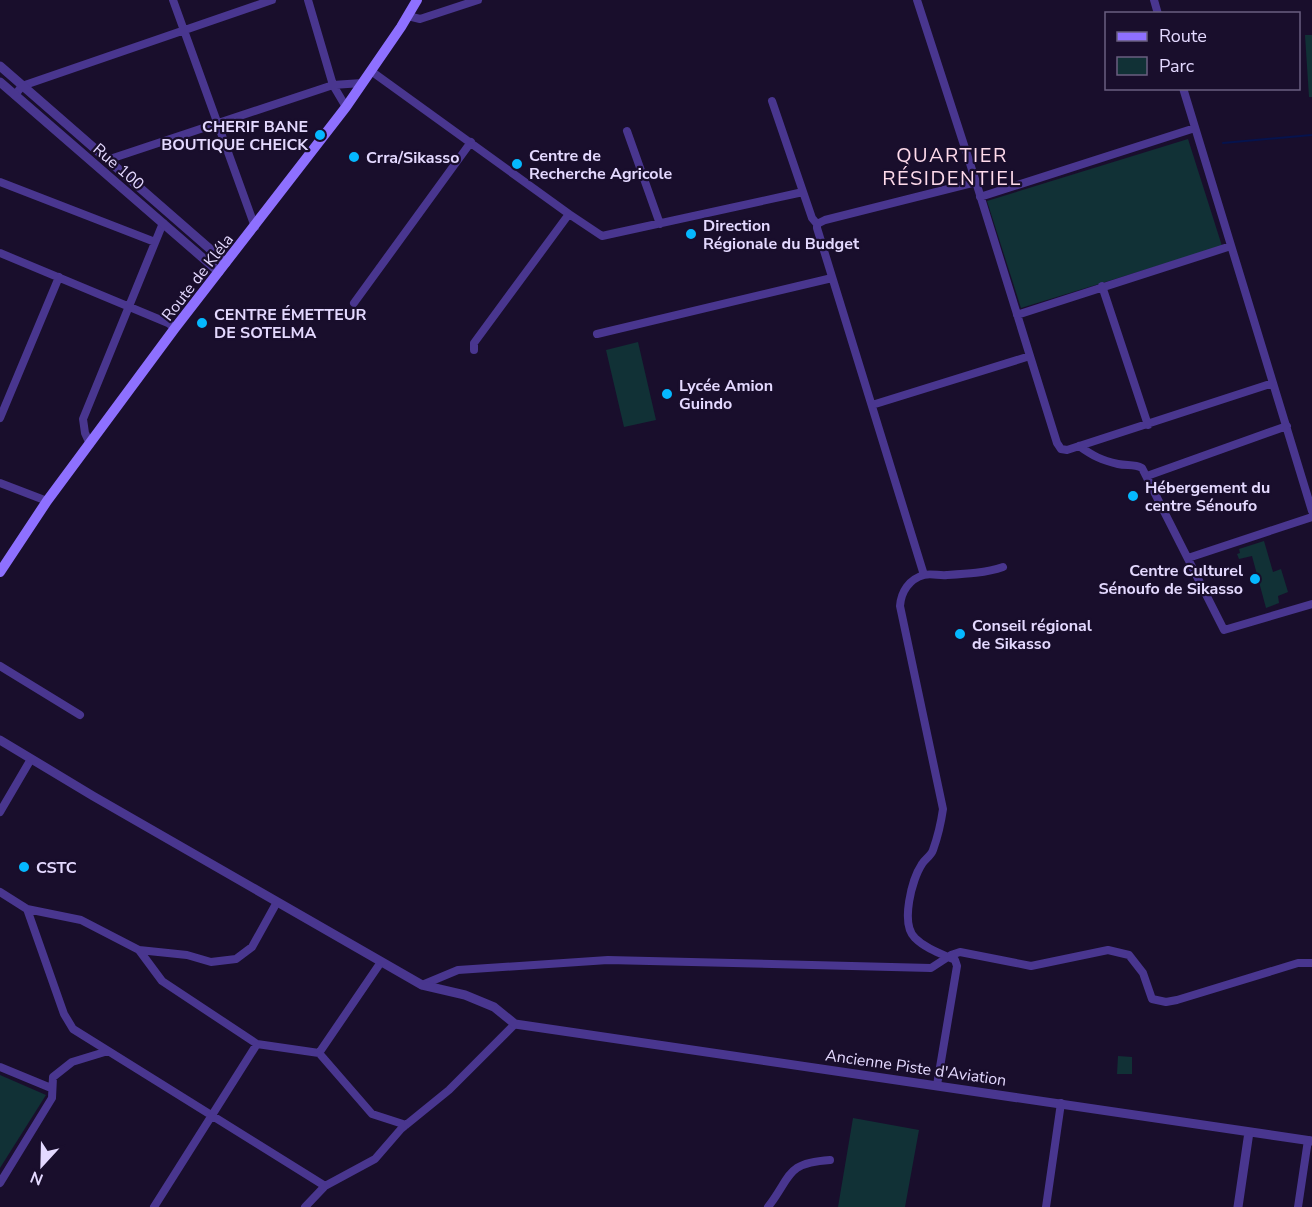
<svg xmlns="http://www.w3.org/2000/svg" width="1312" height="1207" font-family="'Nunito Sans',sans-serif">
  <rect width="100%" height="100%" fill="#190e2c"/>
  <!-- green -->
  <path fill="#113136" d="M 1305,35 L 1312,35 L 1312,97 L 1309,97 Z
    M 1188,139 L 1222,246 L 1021,308 L 987,201 Z
    M 638,342 L 656,420 L 624,427 L 606,350 Z
    M 1264,541 L 1273,572 L 1281,569 L 1288,592 L 1278,596 L 1279,603 L 1266,608 L 1252,556 L 1239,559 L 1237,554 L 1240,553 L 1239,549 Z
    M 1118,1056 L 1132,1057 L 1132,1074 L 1117,1074 Z
    M 0,1075 L 46,1095 L 0,1168 Z
    M 853,1118 L 919,1130 L 905,1207 L 838,1207 Z"/>
  <g fill="none" stroke-linecap="round" stroke-linejoin="round">
    <!-- stream -->
    <path stroke="#06134d" stroke-width="2" d="M 1223,143 L 1312,135"/>
    <!-- minor -->
    <path stroke="#49368f" stroke-width="8" d="M 173,0 L 255,227
      M 308,0 L 333,85 L 346,107
      M 917,0 L 976,182 L 1057,443 L 1061,449 L 1067,450 L 1273,383
      M 1154,0 L 1158,14
      M 408,16 L 420,19 L 478,0
      M 371,71 L 569,214 L 602,236 L 803,192
      M 1183,88 L 1312,511
      M 15,95 L 22,86 L 272,0
      M 772,101 L 812,218 L 817,224 L 817,228 L 924,575
      M 627,131 L 660,224
      M 107,160 L 333,85 L 362,83
      M 0,182 L 155,242
      M 980,197 L 1195,128
      M 817,224 L 825,220 L 976,182
      M 0,253 L 168,323 L 175,328
      M 1102,286 L 1148,425
      M 354,303 L 471,142
      M 1017,315 L 1231,246
      M 597,334 L 832,278
      M 474,350 L 474,343 L 569,214
      M 872,405 L 1030,356
      M 0,418 L 59,277
      M 90,444 L 85,433 L 83,419 L 163,223
      M 1079,446 C 1093,456 1101,460 1118,464 C 1127,466 1134,464 1142,468 L 1224,630 L 1312,604
      M 1147,476 L 1287,426
      M 0,483 L 47,501
      M 1188,558 L 1312,517
      M 0,666 L 80,715
      M 0,812 L 31,759
      M 0,892 L 27,909 L 81,920 L 139,950 L 187,955 L 211,962 L 236,959 L 252,947 L 277,902
      M 27,909 L 64,1014 L 73,1029 L 325,1186
      M 139,950 L 162,981 L 257,1044 L 319,1053 L 372,1114 L 406,1125
      M 422,985 L 458,970 L 608,960 L 931,968 L 951,955 L 960,952 L 1031,966 L 1108,950 L 1129,955 L 1143,973 L 1152,999 L 1166,1002 L 1177,1000 L 1298,963 L 1312,963
      M 319,1053 L 381,962
      M 0,1067 L 51,1088
      M 937,1085 L 957,966 L 955,960 C 942,954 926,949 915,938 C 900,924 912,879 922,864 C 925,859 931,856 933,850 C 938,836 941,823 943,809 L 900,606 C 901,592 909,579 924,575 C 931,573 940,576 947,575 C 966,574 986,573 1003,567
      M 0,1183 L 52,1098 L 53,1077 L 72,1062 L 108,1051
      M 154,1207 L 257,1044
      M 305,1207 L 325,1186 L 375,1159 L 401,1129 L 449,1090 L 515,1024
      M 768,1207 C 792,1176 785,1163 830,1160
      M 1046,1207 L 1061,1103
      M 1298,1207 L 1308,1140"/>
    <!-- tertiary -->
    <path stroke="#49368f" stroke-width="9" d="M 0,66 L 226,263
      M 0,82 L 219,272
      M 0,740 L 93,796 L 422,985 L 465,995 L 494,1007 L 515,1024 L 1312,1141
      M 1238,1207 L 1249,1132"/>
    <!-- secondary -->
    <path stroke="#8e70ff" stroke-width="10" d="M 0,572 L 47,501 L 175,328 L 346,107 L 401,27 L 417,0"/>
  </g>
  <!-- markers -->
  <g fill="#05b8ff" stroke="#190e2c" stroke-width="2">
    <circle cx="320" cy="135" r="6"/>
    <circle cx="354" cy="157" r="6"/>
    <circle cx="517" cy="164" r="6"/>
    <circle cx="691" cy="234" r="6"/>
    <circle cx="202" cy="323" r="6"/>
    <circle cx="667" cy="394" r="6"/>
    <circle cx="1133" cy="496" r="6"/>
    <circle cx="1255" cy="579" r="6"/>
    <circle cx="960" cy="634" r="6"/>
    <circle cx="24" cy="867" r="6"/>
  </g>
  <g text-anchor="middle" stroke-width="4.5" stroke-linejoin="round" paint-order="stroke">
    <!-- poi labels -->
    <g font-size="16" font-weight="bold" fill="#e4d9ff" stroke="#190e2c" text-anchor="start">
      <text x="308" y="132" text-anchor="end">CHERIF BANE<tspan x="308" dy="18">BOUTIQUE CHEICK</tspan></text>
      <text x="529" y="161">Centre de<tspan x="529" dy="18">Recherche Agricole</tspan></text>
      <text x="366" y="163">Crra/Sikasso</text>
      <text x="703" y="231">Direction<tspan x="703" dy="18">Régionale du Budget</tspan></text>
      <text x="214" y="320">CENTRE ÉMETTEUR<tspan x="214" dy="18">DE SOTELMA</tspan></text>
      <text x="679" y="391">Lycée Amion<tspan x="679" dy="18">Guindo</tspan></text>
      <text x="1145" y="493">Hébergement du<tspan x="1145" dy="18">centre Sénoufo</tspan></text>
      <text x="1243" y="576" text-anchor="end">Centre Culturel<tspan x="1243" dy="18">Sénoufo de Sikasso</tspan></text>
      <text x="972" y="631">Conseil régional<tspan x="972" dy="18">de Sikasso</tspan></text>
      <text x="36" y="873">CSTC</text>
    </g>
    <!-- street labels -->
    <g font-size="16" fill="#e4d9ff" stroke="#190e2c">
      <text transform="translate(119 166) rotate(41)" y="6">Rue 100</text>
      <text transform="translate(197 277) rotate(-52)" y="6">Route de Kléla</text>
      <text transform="translate(916 1067) rotate(8)" y="6">Ancienne Piste d'Aviation</text>
    </g>
    <!-- quarter labels -->
    <g font-size="20" letter-spacing="1.5" fill="#ffdbeb" stroke="#190e2c">
      <text x="952" y="162">QUARTIER<tspan x="952" dy="23">RÉSIDENTIEL</tspan></text>
    </g>
  </g>
  <!-- legend -->
  <rect x="1105" y="12" width="195" height="78" fill="#190e2c" stroke="#6a5f80" stroke-width="1.5"/>
  <rect x="1117" y="32" width="30" height="9" fill="#8e70ff" stroke="#6a5f80" stroke-width="1.5"/>
  <text x="1159" y="42" font-size="18" fill="#e4d9ff">Route</text>
  <rect x="1117" y="57" width="30" height="18" fill="#113136" stroke="#6a5f80" stroke-width="1.5"/>
  <text x="1159" y="72" font-size="18" fill="#e4d9ff">Parc</text>
  <!-- north arrow -->
  <g transform="translate(42 1165) rotate(202)" stroke="#190e2c" stroke-width="4.5" paint-order="stroke">
  <path d="M0-4.5L10 22L0 15L-10 22Z" fill="#e4d9ff"/>
  <text y="-9" font-size="16" font-weight="bold" text-anchor="middle" fill="#e4d9ff">N</text>
  </g>
</svg>
